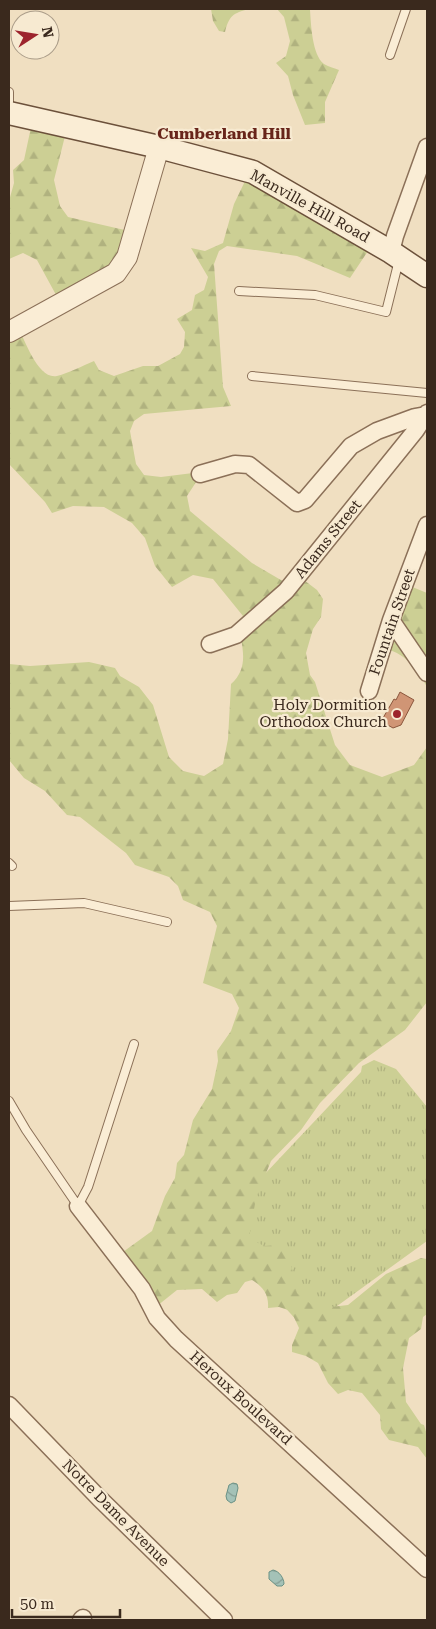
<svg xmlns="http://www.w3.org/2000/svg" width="436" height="1629" font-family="'Roboto Serif',serif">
  <defs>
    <pattern id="grass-tufts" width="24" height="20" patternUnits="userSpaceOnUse" patternTransform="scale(1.25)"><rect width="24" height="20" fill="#cccf94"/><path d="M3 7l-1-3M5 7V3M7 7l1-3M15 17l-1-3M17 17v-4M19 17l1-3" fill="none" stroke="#b0b27f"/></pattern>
    <pattern id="forest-firs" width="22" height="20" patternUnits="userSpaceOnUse" patternTransform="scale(1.25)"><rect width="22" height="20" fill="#cccf94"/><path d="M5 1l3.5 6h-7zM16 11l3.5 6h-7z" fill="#b0b27f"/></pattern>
    <pattern id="water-waves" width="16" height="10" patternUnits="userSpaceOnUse" patternTransform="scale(1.25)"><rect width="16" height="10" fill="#a4c2b7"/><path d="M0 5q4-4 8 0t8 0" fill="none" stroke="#879e94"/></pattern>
  </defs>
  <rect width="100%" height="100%" fill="#f0dfc1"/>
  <!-- grass -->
  <path fill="url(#grass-tufts)" d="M 374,1060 L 396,1069 L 427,1107 L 427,1241 L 315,1322 L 301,1325 L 213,1229 L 361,1072 L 362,1066 Z"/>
  <!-- forest -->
  <path fill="url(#forest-firs)" d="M 211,9 L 249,9 C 233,13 229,16 225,32 L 219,31 L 213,21 Z
    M 277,9 L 312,9 L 310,10 C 311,24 312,55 324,64 C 329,67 335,68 339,70 L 325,102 L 325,123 L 305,125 L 293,95 L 288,76 L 276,63 L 286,56 L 290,41 L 284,17 Z
    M 33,118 L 67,128 L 54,180 L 60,206 L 68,217 L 129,231 L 112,275 L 61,304 L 37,260 L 23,253 L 9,259 L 9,201 L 14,183 L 13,170 L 24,160 Z
    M 247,177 L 372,245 L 350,278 L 297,256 L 227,246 L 219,251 L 214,264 L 223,387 L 231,406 L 144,414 L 134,421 L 130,431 L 136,464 L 144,475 L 161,477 L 201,472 L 202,473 L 187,496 L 190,511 L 252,563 L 286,583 L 296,574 L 317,590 L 323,599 L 321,617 L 313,629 L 306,653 L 310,675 L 315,682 L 335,745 L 350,765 L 382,777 L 414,765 L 427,747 L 427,1002 L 405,1030 L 359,1063 L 320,1103 L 301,1130 L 271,1161 L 256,1198 L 249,1238 L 264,1246 L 280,1245 L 290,1259 L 297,1293 L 312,1305 L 322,1308 L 348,1305 L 386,1274 L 421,1258 L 427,1259 L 427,1314 L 423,1317 L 421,1329 L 409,1338 L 403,1368 L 406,1402 L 421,1424 L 424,1425 L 427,1435 L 427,1459 L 418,1447 L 389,1440 L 381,1429 L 380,1415 L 362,1393 L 348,1390 L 338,1394 L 328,1383 L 318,1363 L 306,1356 L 292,1352 L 292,1345 L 299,1328 L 291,1311 L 279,1307 L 268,1308 C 269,1294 263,1287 252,1280 L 245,1282 L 237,1293 L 227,1295 L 217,1302 L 202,1289 L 177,1290 L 152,1310 L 116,1257 L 152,1231 L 165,1196 L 175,1178 L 177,1163 L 184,1155 L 193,1120 L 212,1089 L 218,1061 L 217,1051 L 231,1031 L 239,1008 L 232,994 L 203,983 L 217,926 L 210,912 L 183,900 L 178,886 L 169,877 L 135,865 L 126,853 L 80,817 L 67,815 L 45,791 L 24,778 L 9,760 L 9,664 L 30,666 L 89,662 L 115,668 L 120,676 L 139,687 L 153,705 L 169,757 L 183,771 L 204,776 L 223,764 L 228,739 L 231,684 C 250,667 242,646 238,623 L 243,616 L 213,579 L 193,575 L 172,587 L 155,566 L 145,538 L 132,523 L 104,507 L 73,506 L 52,513 L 45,502 L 9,464 L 9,330 L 18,327 C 25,340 38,380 57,376 C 69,373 82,366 94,361 L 99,370 L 114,376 L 143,366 L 158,366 L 180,354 L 184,347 L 185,332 L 177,319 L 192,310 L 195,295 L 204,290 L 208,277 L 191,248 L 205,251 L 223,243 L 234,204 Z
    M 405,584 L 427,593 L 427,687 C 417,668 404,652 382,648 Z"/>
  <!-- water -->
  <path fill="url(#water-waves)" stroke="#6a9185" d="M 233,1483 L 237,1484 L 238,1488 L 235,1501 L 231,1503 L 227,1500 L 226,1496 L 229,1485 Z
    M 273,1570 C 279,1571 284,1578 284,1584 L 282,1586 L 277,1586 L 269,1579 L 269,1572 Z"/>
  <!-- building -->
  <path fill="#d09575" stroke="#8b563c" d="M 400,692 L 414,700 L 401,725 L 393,728 L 386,724 L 386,720 L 383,718 L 394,699 L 396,700 Z"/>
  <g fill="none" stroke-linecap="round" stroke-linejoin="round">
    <!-- service casing -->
    <g stroke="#8b7058" stroke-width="10">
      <path id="service" d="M 390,55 L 406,9
        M 9,92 L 9,102
        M 239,291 L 315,295 L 386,312 L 399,260
        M 252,376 L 427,393
        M 9,863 L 12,866
        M 9,906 L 84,903 L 167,922
        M 9,1101 L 26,1130 L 78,1206 L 88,1187 L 134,1044"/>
    </g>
    <!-- minor casing -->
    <g stroke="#8b7058" stroke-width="19">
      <path id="minor" d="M 391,252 L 395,236 L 427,147
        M 200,474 L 235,464 L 249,465 L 297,503 L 305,500 L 351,446 L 377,431 L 415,417 L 426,415
        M 391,620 L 427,673
        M 210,644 L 236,635 L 286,591 L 416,430 L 427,413
        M 369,691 L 391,620 L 427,525
        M 78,1206 L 142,1289 L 157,1318 L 176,1339 L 427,1569
        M 9,1405 L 99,1498 L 224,1620
        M 81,1620 L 83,1618"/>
    </g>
    <!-- tertiary casing -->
    <g stroke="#8b7058" stroke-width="22">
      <path id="tertiary" d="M 9,332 L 116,273 L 127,257 L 159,147"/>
    </g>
    <!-- secondary casing -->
    <g stroke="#6c513b" stroke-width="25">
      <path id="secondary" d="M 9,113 L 159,147 L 253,172 L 391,252 L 427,276"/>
    </g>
    <!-- service -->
    <use href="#service" stroke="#faedd5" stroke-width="8"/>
    <!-- minor -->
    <use href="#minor" stroke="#faedd5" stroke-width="16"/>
    <!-- tertiary -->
    <use href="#tertiary" stroke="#faedd5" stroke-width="20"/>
    <!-- secondary -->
    <use href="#secondary" stroke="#faedd5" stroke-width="22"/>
  </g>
  <!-- markers -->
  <circle fill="#9d242d" stroke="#f7ead1" stroke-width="2" cx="397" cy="714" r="5"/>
  <g text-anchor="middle" stroke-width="4.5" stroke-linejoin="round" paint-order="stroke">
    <!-- street labels -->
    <g font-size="15" fill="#3a291d" stroke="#f7ead1">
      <text transform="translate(310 206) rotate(29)" y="5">Manville Hill Road</text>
      <text transform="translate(328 539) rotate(-51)" y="5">Adams Street</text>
      <text transform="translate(392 622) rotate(-71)" y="5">Fountain Street</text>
      <text transform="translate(241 1398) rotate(42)" y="5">Heroux Boulevard</text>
      <text transform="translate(116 1513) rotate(45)" y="5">Notre Dame Avenue</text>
    </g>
    <!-- poi labels -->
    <g font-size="15" fill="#3a291d" stroke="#f7ead1" text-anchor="end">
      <text x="387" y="710">Holy Dormition<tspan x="387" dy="17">Orthodox Church</tspan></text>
    </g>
    <!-- neighbourhood labels -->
    <g font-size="16" font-weight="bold" fill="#68251a" stroke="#f7ead1">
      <text x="224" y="139">Cumberland Hill</text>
    </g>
  </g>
  <!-- border -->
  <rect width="436" height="1629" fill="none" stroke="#3a291d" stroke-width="20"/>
  <!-- north arrow -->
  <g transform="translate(35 35) rotate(78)"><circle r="24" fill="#f7ead1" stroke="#ab9d89"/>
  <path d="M0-4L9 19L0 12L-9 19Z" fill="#9d242d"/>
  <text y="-8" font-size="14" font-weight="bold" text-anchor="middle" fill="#3a291d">N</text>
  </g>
  <!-- scale -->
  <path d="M12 1609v8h108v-8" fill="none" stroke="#3a291d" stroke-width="2.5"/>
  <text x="20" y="1609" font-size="15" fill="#3a291d" stroke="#f7ead1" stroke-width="4" paint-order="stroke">50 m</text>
</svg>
